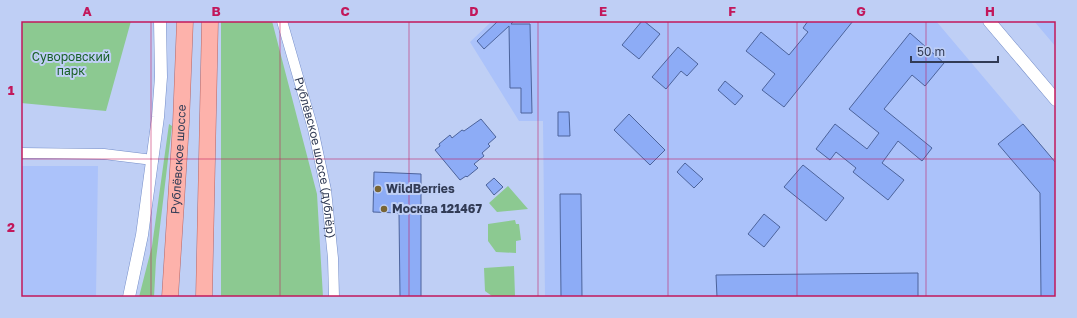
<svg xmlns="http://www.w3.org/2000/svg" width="1077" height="318" font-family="'Golos Text',sans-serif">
  <rect width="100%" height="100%" fill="#bfcff5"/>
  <!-- built -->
  <path fill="#abc2fa" d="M 492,21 L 936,21 L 1056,163 L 1056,297 L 545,297 L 543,121 L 519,121 L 470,42 Z
    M 1034,21 L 1056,21 L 1056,47 Z
    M 21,166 L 98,166 L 96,297 L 21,297 Z"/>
  <!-- green -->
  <path fill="#8cc991" d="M 21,21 L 131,21 L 106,111 L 21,103 Z
    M 221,21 L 272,21 L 317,194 L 323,297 L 221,297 Z
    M 169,124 L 172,126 L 156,260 L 154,297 L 139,297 L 152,246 Z
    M 508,186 L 528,209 L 497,212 L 489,203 Z
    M 515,220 L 516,224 L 519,224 L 521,240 L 516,241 L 516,253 L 496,252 L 488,241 L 488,224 Z
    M 514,266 L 515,296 L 492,296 L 485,291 L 484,268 Z"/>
  <!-- building -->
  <path fill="#8dacf6" stroke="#4c639b" d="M 498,21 L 514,21 L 511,24 L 530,24 L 532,113 L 521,113 L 521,88 L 510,88 L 509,26 L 484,49 L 477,41 Z
    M 642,21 L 644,21 L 660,34 L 639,59 L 622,45 Z
    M 808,21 L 853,21 L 784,107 L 762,90 L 775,74 L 746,51 L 761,32 L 789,55 L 808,32 L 803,28 Z
    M 910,33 L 944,63 L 925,86 L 912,75 L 884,109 L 932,148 L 922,161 L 898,141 L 882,163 L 904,180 L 888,200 L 853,172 L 856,168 L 836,152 L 830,160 L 816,149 L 835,124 L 867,149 L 879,133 L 849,109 Z
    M 678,47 L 698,64 L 687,76 L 681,71 L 666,89 L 652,77 Z
    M 725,81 L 743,96 L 735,105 L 718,90 Z
    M 558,112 L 569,112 L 570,136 L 558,136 Z
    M 629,114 L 665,150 L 650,165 L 614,130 Z
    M 481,119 L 496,137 L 488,144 L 490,146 L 482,153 L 484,156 L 474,164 L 478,168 L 467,177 L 466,176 L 460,180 L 435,150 L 440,146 L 439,144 L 450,135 L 452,138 L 462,130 L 464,131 Z
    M 1023,124 L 1056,163 L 1056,297 L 1041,297 L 1040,193 L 998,144 Z
    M 685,163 L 703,179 L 694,188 L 677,172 Z
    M 803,165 L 844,198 L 826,221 L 784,187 Z
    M 374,172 L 421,174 L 421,297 L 400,297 L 399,213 L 373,212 Z
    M 494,178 L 503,187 L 494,195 L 486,185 Z
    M 560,194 L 581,194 L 582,297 L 561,297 Z
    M 764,214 L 780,227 L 764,247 L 748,234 Z
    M 918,273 L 918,297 L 717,297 L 716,275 Z"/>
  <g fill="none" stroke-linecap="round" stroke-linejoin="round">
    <!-- minor casing -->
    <g stroke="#748dc8" stroke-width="11">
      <g id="minor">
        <path id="s1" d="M 282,21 L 313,129 L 326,190 L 333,258 L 334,297"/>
        <path d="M 21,153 L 104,154 L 153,160"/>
      </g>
    </g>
    <!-- tertiary casing -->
    <g stroke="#748dc8" stroke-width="13">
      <path id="tertiary" d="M 989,21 L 1056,100
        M 129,297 L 142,235 L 158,117 L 161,77 L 160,21"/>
    </g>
    <!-- primary casing -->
    <g stroke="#b46768" stroke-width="17">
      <g id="primary">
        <path id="s2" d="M 170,297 L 181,123 L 185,21"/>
        <path d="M 204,297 L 210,21"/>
      </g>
    </g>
    <!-- minor -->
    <use href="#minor" stroke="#fff" stroke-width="10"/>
    <!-- tertiary -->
    <use href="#tertiary" stroke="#fff" stroke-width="12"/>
    <!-- primary -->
    <use href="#primary" stroke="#fdb2ab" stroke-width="16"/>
  </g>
  <!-- grid -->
  <path fill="none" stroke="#c2185b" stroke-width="1" stroke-opacity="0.55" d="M 151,21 L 151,297M 280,21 L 280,297M 409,21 L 409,297M 538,21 L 538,297M 668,21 L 668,297M 797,21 L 797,297M 926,21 L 926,297M 21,159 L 1056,159"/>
  <!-- markers -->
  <g fill="#796534" stroke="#bfcff5" stroke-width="1.5">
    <circle cx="378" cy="189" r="4"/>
    <circle cx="384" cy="209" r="4"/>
  </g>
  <g text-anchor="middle" stroke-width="4" stroke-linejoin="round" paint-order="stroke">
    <!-- park labels -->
    <g font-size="12" fill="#196027" stroke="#bfcff5">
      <text x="71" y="61">Суворовский<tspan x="71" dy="14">парк</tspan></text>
    </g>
    <!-- street labels -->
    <g font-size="12" fill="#313b55" stroke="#bfcff5">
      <text dy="4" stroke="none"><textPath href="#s1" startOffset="141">Рублёвское шоссе (дублёр)</textPath></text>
      <text dy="4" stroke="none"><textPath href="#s2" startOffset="138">Рублёвское шоссе</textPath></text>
    </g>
    <!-- poi labels -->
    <g font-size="12" font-weight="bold" fill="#313b55" stroke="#bfcff5" text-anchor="start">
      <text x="386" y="193">WildBerries</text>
      <text x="392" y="213">Москва 121467</text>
    </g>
  </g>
  <!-- border -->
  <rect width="1077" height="318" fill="none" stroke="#bfcff5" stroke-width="44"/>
  <!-- scale -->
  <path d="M911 56v6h87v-6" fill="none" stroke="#313b55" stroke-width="2"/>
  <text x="917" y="56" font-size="12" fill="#313b55" stroke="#bfcff5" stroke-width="3" paint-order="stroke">50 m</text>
  <rect x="22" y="22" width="1033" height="274" fill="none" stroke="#c2185b" stroke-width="1.5"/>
  <g font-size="13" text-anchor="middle" font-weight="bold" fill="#c2185b">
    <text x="87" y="16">A</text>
    <text x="216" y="16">B</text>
    <text x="345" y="16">C</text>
    <text x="474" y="16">D</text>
    <text x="603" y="16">E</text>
    <text x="732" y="16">F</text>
    <text x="861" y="16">G</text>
    <text x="990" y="16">H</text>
    <text x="11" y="95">1</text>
    <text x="11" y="232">2</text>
  </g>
</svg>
